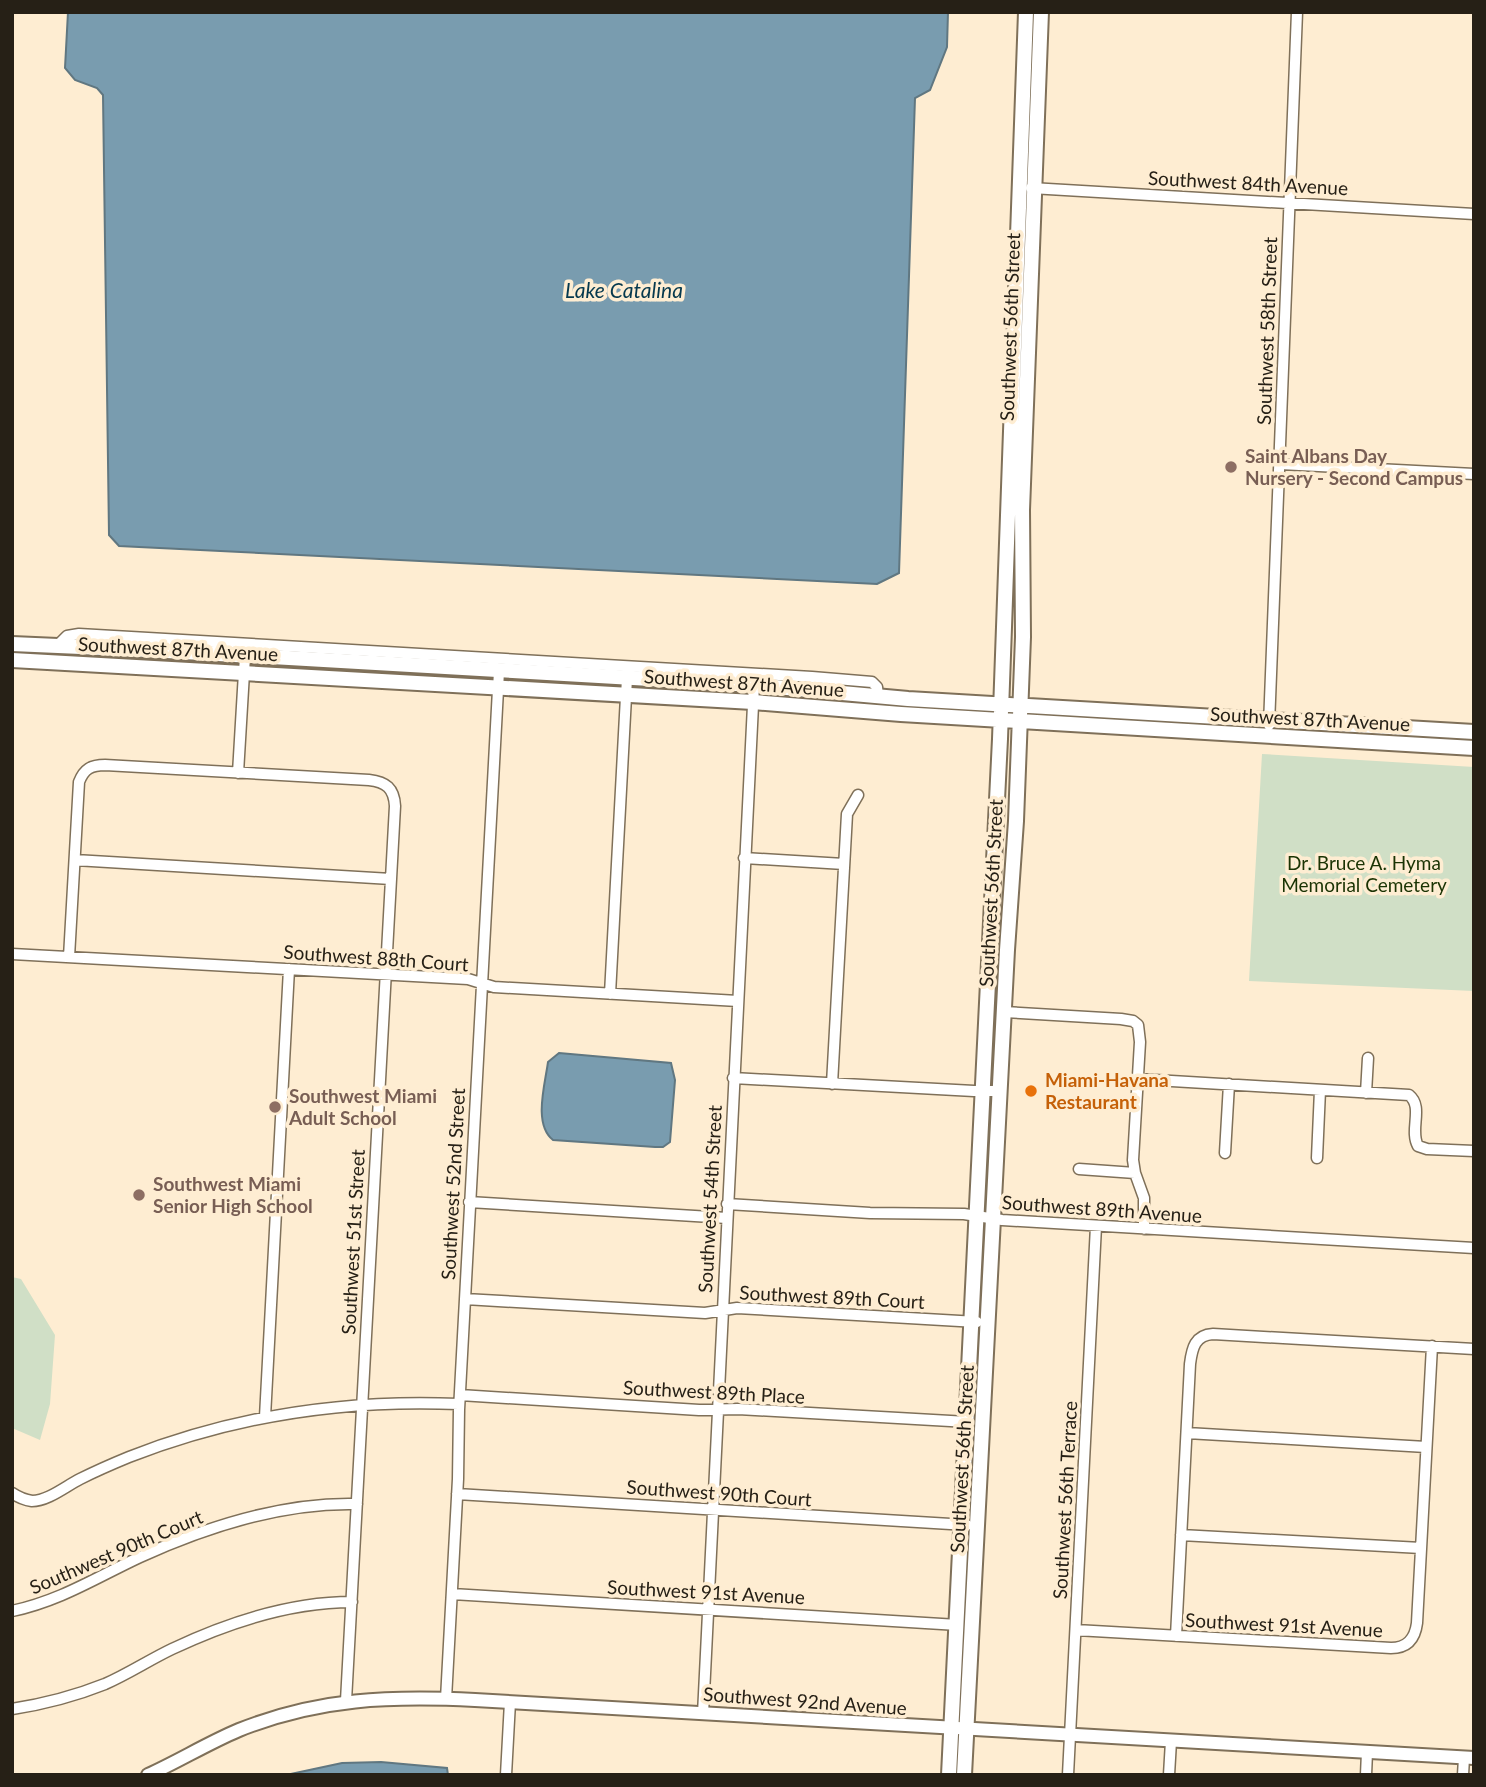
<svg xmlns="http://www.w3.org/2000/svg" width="1486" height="1787" font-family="Lato,sans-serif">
  <rect width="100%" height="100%" fill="#feedd2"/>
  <!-- green -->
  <path fill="#d0dfc6" d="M 1262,754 L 1474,767 L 1474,991 L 1249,981 Z
    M 12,1277 L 21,1279 L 55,1335 L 50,1404 L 40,1440 L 12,1428 Z"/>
  <!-- water -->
  <path fill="#799caf" stroke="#607781" stroke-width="2" d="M 68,12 L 948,12 L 947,47 L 930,90 L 915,98 L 899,573 L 877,584 L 119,546 L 109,535 L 103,95 L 97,88 L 75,80 L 65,68 Z
    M 559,1053 L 671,1063 L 675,1080 L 670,1142 L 663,1147 L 655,1147 L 553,1140 C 533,1124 545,1085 548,1062 Z
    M 381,1762 L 447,1768 L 448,1775 L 286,1775 L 342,1763 Z"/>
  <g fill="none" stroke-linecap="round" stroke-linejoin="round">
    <!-- minor casing -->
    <g stroke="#7f7059" stroke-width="13">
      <path id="minor" d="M 1031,188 L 1474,214
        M 1280,464 L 1474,474
        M 57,646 L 67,636 L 79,634 L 812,677 L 872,682 L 877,687 L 878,696
        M 1269,725 L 1297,12
        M 238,773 L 245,656
        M 744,858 L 844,864
        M 75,860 L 391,879
        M 12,954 L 468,979 L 494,987 L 738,1001
        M 69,957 L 79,782 C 84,769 91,765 105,765 L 369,780 C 386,782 394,788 395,806 L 346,1701
        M 610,994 L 627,678
        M 1004,1012 L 1121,1019 L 1133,1021 L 1138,1025 L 1140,1042 L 1133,1160 L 1135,1173 L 1144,1198 L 1144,1229
        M 733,1078 L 974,1091 L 1000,1091
        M 1138,1079 L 1409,1095 C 1424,1107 1409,1130 1418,1146 L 1427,1149 L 1474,1151
        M 832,1084 L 847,814 L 858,795
        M 1366,1093 L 1368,1058
        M 1225,1153 L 1229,1084
        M 1317,1158 L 1320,1090
        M 1079,1169 L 1135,1173
        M 469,1202 L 727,1218
        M 727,1204 L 870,1213 L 964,1214 L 1002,1220 L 1474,1248
        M 465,1299 L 705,1313 L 737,1308 L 977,1322
        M 460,1395 L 699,1410 L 738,1409 L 968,1422
        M 265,1417 L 289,969
        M 1187,1433 L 1426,1447
        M 12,1493 C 18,1497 25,1500 32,1501 C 48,1501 66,1486 80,1479 C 96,1471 112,1464 129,1457 C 234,1416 346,1399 459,1404
        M 457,1494 L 967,1525
        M 1181,1535 L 1421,1548
        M 452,1594 L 958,1625
        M 12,1611 C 60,1601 97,1577 140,1557 C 206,1527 284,1502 357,1504
        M 1076,1630 L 1391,1648 C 1407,1648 1415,1639 1417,1623 L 1432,1346
        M 1176,1636 L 1190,1364 C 1192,1348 1195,1335 1213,1334 L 1474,1349
        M 446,1699 L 458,1479 L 459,1410 L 499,671
        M 12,1709 C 44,1704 75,1696 105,1684 C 128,1674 149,1660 172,1649 C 227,1623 290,1602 352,1602
        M 703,1714 L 754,685
        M 506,1775 L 510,1702
        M 1068,1775 L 1096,1226
        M 1169,1775 L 1171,1741
        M 1366,1775 L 1367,1752
        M 1463,1775 L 1464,1758"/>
    </g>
    <!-- tertiary casing -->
    <g stroke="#7f7059" stroke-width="16">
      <path id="tertiary" d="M 148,1775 C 179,1761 208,1743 239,1730 C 319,1698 390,1696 475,1700 L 1474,1758"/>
    </g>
    <!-- secondary casing -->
    <g stroke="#7f7059" stroke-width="18">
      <path id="secondary" d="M 12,644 L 150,650 L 754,685 L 908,699 L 1474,732
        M 12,660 L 753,702 L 901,714 L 1474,748
        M 949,1775 L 1000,739 L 1026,12
        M 964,1775 L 1007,950 L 1016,821 L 1023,637 L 1022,510 L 1041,12"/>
    </g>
    <!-- minor -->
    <use href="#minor" stroke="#fff" stroke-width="10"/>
    <!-- tertiary -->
    <use href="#tertiary" stroke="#fff" stroke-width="12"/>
    <!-- secondary -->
    <use href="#secondary" stroke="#fff" stroke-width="14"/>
  </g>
  <!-- markers -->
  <g fill="#8d6e63" stroke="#feedd2" stroke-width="2.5">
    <circle cx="1231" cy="467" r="7"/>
    <circle cx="275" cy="1107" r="7"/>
    <circle cx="139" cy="1195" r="7"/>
  </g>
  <circle fill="#e8710a" stroke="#feedd2" stroke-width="2.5" cx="1031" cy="1091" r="7"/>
  <g text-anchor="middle" stroke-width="7" stroke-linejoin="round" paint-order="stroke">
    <!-- street labels -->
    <g font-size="19" fill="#262016" stroke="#feedd2">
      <text transform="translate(1248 183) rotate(3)" y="7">Southwest 84th Avenue</text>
      <text transform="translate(1010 327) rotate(-88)" y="7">Southwest 56th Street</text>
      <text transform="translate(1267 331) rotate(-88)" y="7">Southwest 58th Street</text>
      <text transform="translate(178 649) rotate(3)" y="7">Southwest 87th Avenue</text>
      <text transform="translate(744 683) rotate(4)" y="7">Southwest 87th Avenue</text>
      <text transform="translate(1310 719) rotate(3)" y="7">Southwest 87th Avenue</text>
      <text transform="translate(991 893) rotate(-87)" y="7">Southwest 56th Street</text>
      <text transform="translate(376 958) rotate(4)" y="7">Southwest 88th Court</text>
      <text transform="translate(453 1184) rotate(-87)" y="7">Southwest 52nd Street</text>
      <text transform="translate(710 1199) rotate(-87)" y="7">Southwest 54th Street</text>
      <text transform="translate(1102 1209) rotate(4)" y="7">Southwest 89th Avenue</text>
      <text transform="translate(353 1242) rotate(-87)" y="7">Southwest 51st Street</text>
      <text transform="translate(832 1297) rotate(3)" y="7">Southwest 89th Court</text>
      <text transform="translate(714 1392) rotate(3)" y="7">Southwest 89th Place</text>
      <text transform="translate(962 1459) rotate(-87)" y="7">Southwest 56th Street</text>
      <text transform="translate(719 1493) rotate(4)" y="7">Southwest 90th Court</text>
      <text transform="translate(1065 1500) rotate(-87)" y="7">Southwest 56th Terrace</text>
      <text transform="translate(116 1552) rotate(-23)" y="7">Southwest 90th Court</text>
      <text transform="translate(706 1592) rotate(3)" y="7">Southwest 91st Avenue</text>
      <text transform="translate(1284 1625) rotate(3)" y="7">Southwest 91st Avenue</text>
      <text transform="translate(805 1701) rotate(4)" y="7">Southwest 92nd Avenue</text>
    </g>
    <!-- education labels -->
    <g font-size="19" font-weight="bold" fill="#785e54" stroke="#feedd2" text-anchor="start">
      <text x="1245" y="463">Saint Albans Day<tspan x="1245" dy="22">Nursery - Second Campus</tspan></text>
      <text x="289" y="1103">Southwest Miami<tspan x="289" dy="22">Adult School</tspan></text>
      <text x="153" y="1191">Southwest Miami<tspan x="153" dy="22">Senior High School</tspan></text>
    </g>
    <!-- park labels -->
    <g font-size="19" fill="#1a3303" stroke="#feedd2">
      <text x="1364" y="870">Dr. Bruce A. Hyma<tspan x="1364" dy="22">Memorial Cemetery</tspan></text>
    </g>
    <!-- food labels -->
    <g font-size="19" font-weight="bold" fill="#c56008" stroke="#feedd2" text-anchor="start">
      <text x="1045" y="1087">Miami-Havana<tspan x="1045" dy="22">Restaurant</tspan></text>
    </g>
    <!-- water labels -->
    <g font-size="21" font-style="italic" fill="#06394e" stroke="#feedd2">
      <text x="624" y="298">Lake Catalina</text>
    </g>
  </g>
  <!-- border -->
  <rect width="1486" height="1787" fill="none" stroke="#262016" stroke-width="28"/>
</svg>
